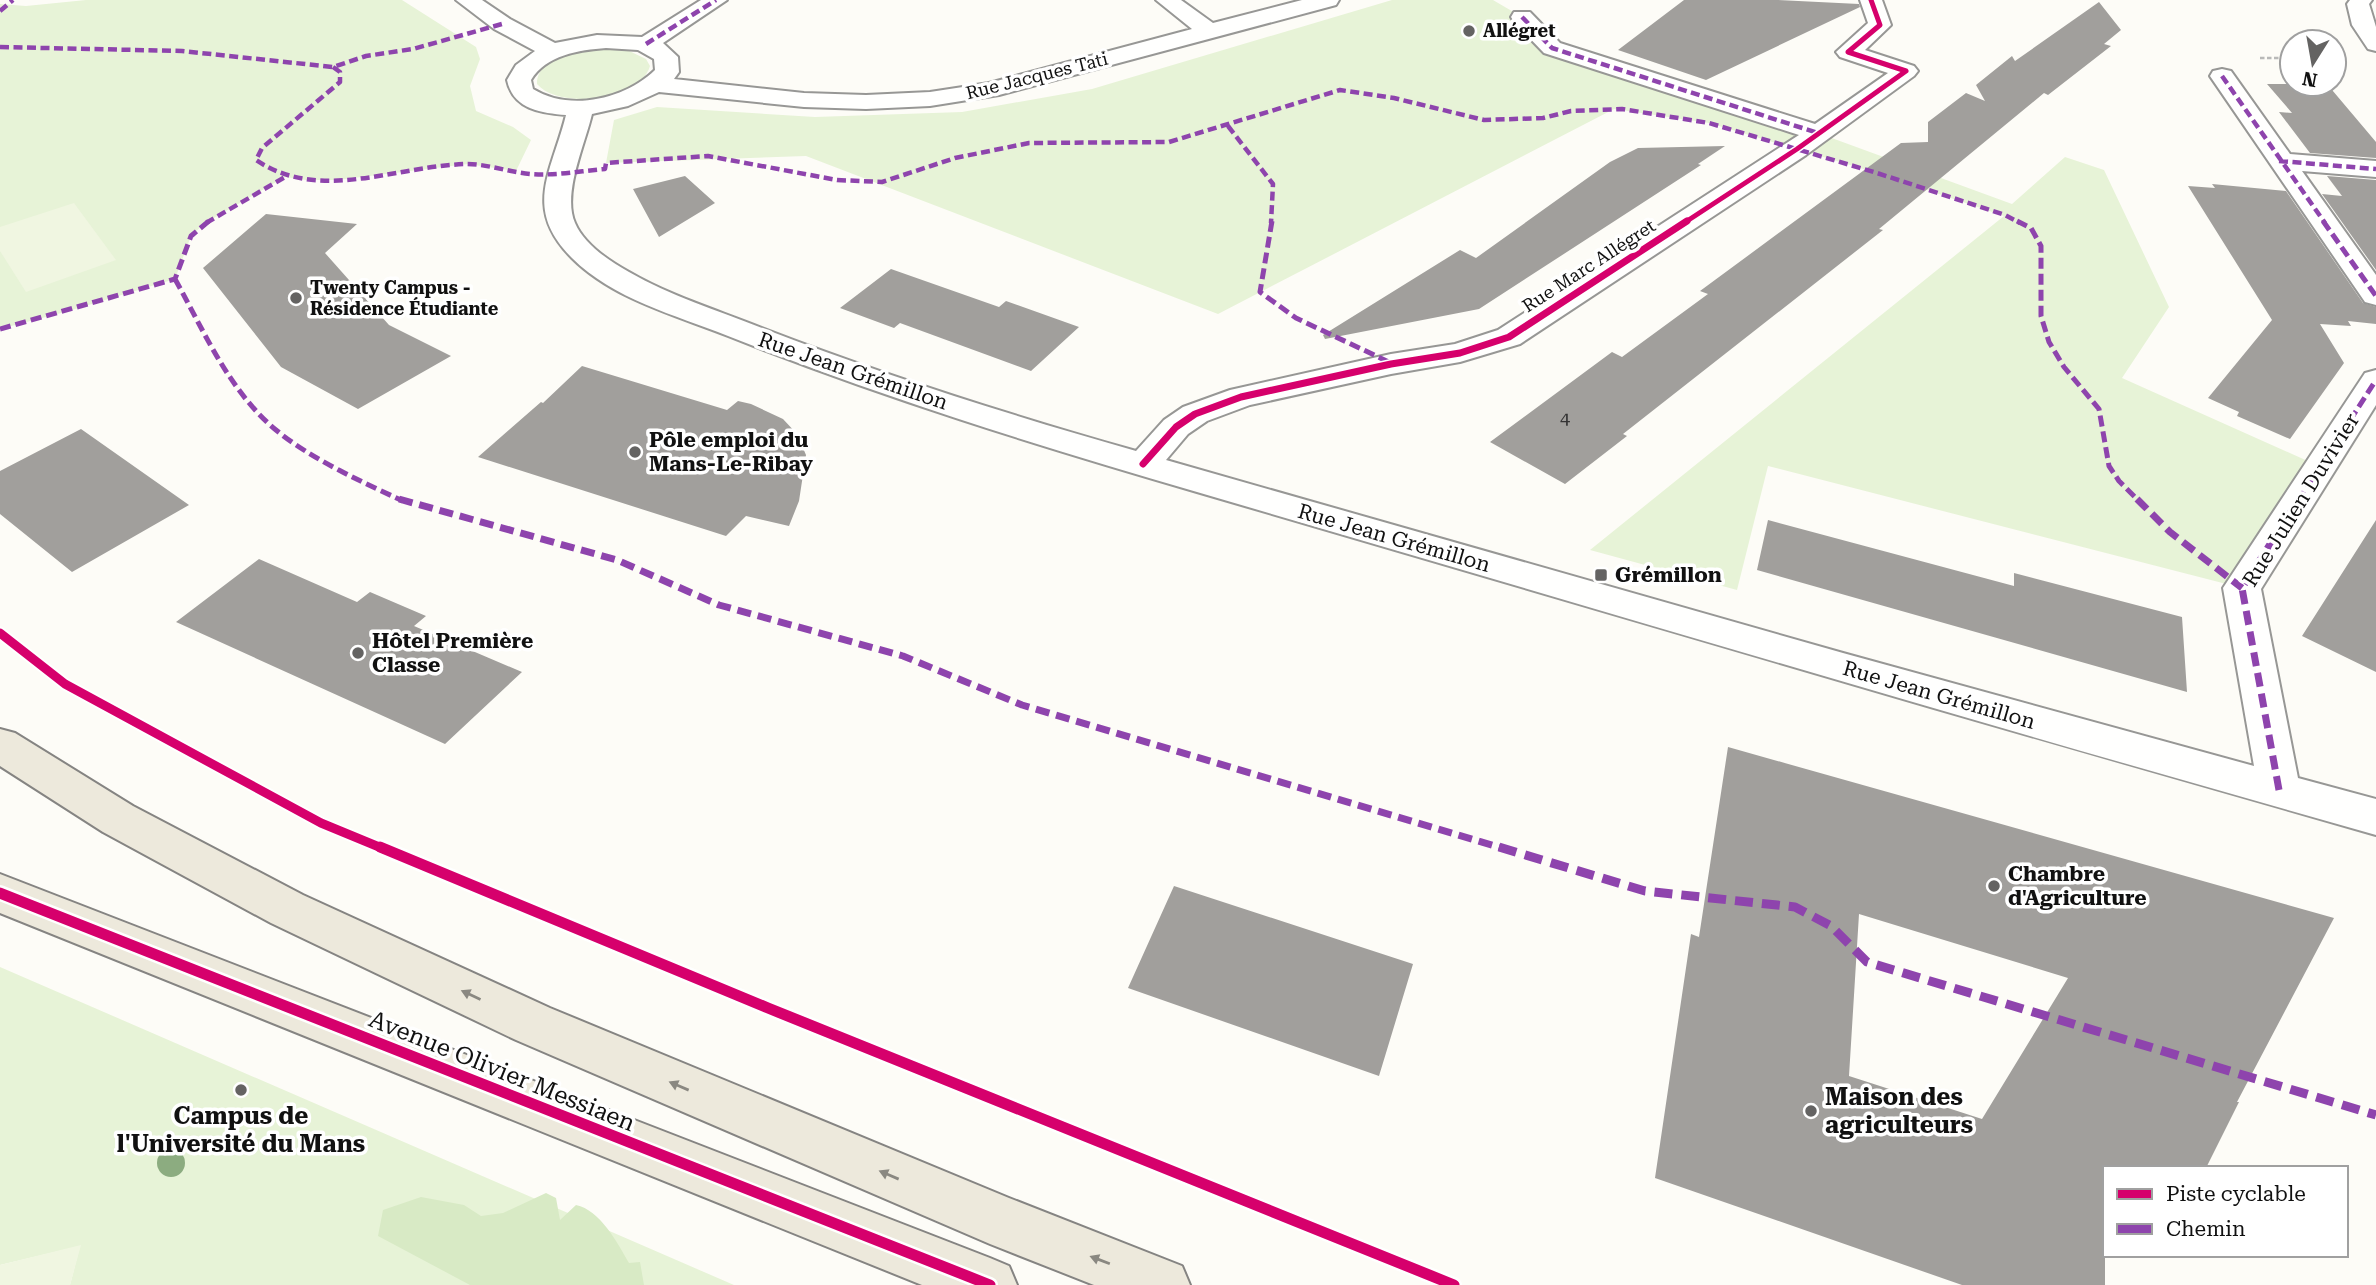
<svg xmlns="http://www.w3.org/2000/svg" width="2376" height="1285" font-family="'Roboto Serif',serif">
  <rect width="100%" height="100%" fill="#fdfcf7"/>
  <!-- green -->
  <path fill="#e7f3d7" d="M 86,0 L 402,0 L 476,47 L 480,59 L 470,86 L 476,111 L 513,127 L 531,140 L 516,171 L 468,164 L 337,180 L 306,180 L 285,177 L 205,223 L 191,236 L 175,279 L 65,312 L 0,329 L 0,4 L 26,6 Z
    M 1392,0 L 1493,0 L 1522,17 L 1552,48 L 1818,133 L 2012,204 L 2065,157 L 2104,170 L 2169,307 L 2122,378 L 2321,467 L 2242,588 L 1768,466 L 1737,590 L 1590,550 L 2004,216 L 1877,173 L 1709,123 L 1614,109 L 1218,314 L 806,156 L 606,163 L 614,120 L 657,107 L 815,117 L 962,112 L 1092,89 Z
    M 609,48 L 625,49 L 646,59 L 650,66 C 640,101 559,110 537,84 C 537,54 586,50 609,48 Z
    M 0,967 L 734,1285 L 70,1285 L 80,1246 L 0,1265 Z"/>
  <!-- forest -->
  <path fill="#d8eac5" d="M 546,1193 L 556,1198 L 560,1220 L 576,1205 C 600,1210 617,1242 629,1263 L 640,1262 L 644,1285 L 470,1285 L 378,1236 L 383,1210 L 421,1197 L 464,1205 L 481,1216 L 503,1213 Z"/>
  <!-- pitch -->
  <path fill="#f0f6e1" d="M 74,203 L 116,260 L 26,292 L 0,251 L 0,227 Z
    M 81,1245 L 70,1285 L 0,1285 L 0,1265 Z"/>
  <!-- building -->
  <path fill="#a19f9c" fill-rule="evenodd" d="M 1684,0 L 1778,0 L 1859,4 L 1860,7 L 1706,80 L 1618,50 Z
    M 2099,2 L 2121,30 L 2104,44 L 2111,46 L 2048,95 L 2044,93 L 1879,229 L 1883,230 L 1623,434 L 1627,436 L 1565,484 L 1490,442 L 1612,352 L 1622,357 L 1708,294 L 1700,291 L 1901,143 L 1928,142 L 1928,122 L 1966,93 L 1985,101 L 1976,85 L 2012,56 L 2015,61 Z
    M 2267,84 L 2327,84 L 2376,142 L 2376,158 L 2310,153 L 2279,112 L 2292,113 Z
    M 1725,146 L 1698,164 L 1701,165 L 1479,309 L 1325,339 L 1323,335 L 1460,250 L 1476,258 L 1610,162 L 1638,148 Z
    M 685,176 L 715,203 L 659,237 L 633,189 Z
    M 2327,176 L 2376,180 L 2376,270 L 2322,194 L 2342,196 Z
    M 2212,184 L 2286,191 L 2363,303 L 2376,307 L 2376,324 L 2348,321 L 2351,326 L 2320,324 L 2344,363 L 2290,439 L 2237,416 L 2239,412 L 2208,398 L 2272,320 L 2188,186 L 2215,188 Z
    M 266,214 L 357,224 L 325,253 L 389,325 L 451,356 L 358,409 L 281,367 L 203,268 Z
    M 891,269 L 999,307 L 1006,301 L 1079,327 L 1031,371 L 900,323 L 894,328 L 840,308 Z
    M 582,366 L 727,410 L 738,401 L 751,404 L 783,419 L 797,434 L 806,455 L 799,501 L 789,526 L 746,516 L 726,536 L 478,457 L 541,402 L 543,403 Z
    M 81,429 L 189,505 L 72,572 L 0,514 L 0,471 Z
    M 1768,520 L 2014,586 L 2014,573 L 2182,617 L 2187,692 L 1757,570 Z
    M 2376,520 L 2376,672 L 2302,636 Z
    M 259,559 L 357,602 L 370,592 L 426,616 L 414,626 L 522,672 L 445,744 L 176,622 Z
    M 1728,747 L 2334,918 L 2237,1102 L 2239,1102 L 2206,1168 L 2105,1168 L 2105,1285 L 1962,1285 L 1655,1178 L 1691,934 L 1699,937 ZM 1859,914 L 2068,978 L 1982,1119 L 1849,1076 Z
    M 1174,886 L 1413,964 L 1379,1076 L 1128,988 Z"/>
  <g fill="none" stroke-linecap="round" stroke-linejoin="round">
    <!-- minor casing -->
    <g stroke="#979795" stroke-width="4">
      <path id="minor" d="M 456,0 L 482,0 L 510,19 L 555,43 L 597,35 L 642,37 L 701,0 L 727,0 L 663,43 L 678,57 L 679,72 L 674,79 L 804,93 L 866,95 L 930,92 L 989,83 L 1192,29 L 1156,0 L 1181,0 L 1213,23 L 1302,0 L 1339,0 L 1336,5 L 999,95 L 930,106 L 866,109 L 804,107 L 659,92 L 628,106 L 592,114 C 585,144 562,194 575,223 C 584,244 609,261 629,272 C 670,296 717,310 762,328 C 884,375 1009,415 1136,451 L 1164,420 L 1183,407 L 1230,390 L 1391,354 L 1455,344 L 1498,330 L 1799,135 L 1544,53 L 1514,22 L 1511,17 L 1514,12 L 1530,12 L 1560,43 L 1815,124 L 1888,73 L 1840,57 L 1836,52 L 1868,23 L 1860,0 L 1882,0 L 1891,25 L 1865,50 L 1914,66 L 1918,71 L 1914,76 L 1806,155 L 1520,344 L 1460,362 L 1391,374 L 1250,405 L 1207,421 L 1188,434 L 1166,460 L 1843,653 L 2254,766 L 2223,588 L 2365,373 L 2376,370 L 2376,405 L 2261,589 L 2298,778 L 2376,799 L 2376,835 C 1982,724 1590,607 1197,492 C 1039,446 881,397 728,336 C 675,315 613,299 572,258 C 522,208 552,172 566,115 C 540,113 513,109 507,80 L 516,65 L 535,51 L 494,29 ZM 606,48 L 638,50 L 654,59 L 655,70 C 625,99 570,112 533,89 L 531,80 C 546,55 579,50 606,48 Z
        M 2350,0 L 2372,0 L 2369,4 L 2376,27 L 2376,51 L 2368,49 L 2352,25 L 2347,4 Z
        M 2222,69 L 2231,71 L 2290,154 L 2376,161 L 2376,177 L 2302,171 L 2376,275 L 2376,305 L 2365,302 L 2210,76 L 2213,71 Z"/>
    </g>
    <!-- primary casing -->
    <g stroke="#858482" stroke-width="4">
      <path id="primary" d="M 0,729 L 15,733 L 133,806 L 303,895 L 550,1008 L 1009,1198 L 1182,1266 L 1190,1285 L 1094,1285 L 990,1244 L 516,1040 L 271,923 L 103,832 L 0,766 Z
        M 0,874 L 990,1258 L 1009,1266 L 1017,1285 L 922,1285 L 0,913 Z"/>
    </g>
    <!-- path -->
    <path stroke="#b9b9b8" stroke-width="2.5" stroke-dasharray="4.5 2.5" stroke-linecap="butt" d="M 2260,58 L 2292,58"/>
    <!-- minor -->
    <use href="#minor" fill="#fffffe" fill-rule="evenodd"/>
    <!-- primary -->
    <use href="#primary" fill="#ede9dc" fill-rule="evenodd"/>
    <!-- quiet-far3 -->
    <path stroke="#8e44ad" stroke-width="4.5" stroke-dasharray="9 4.5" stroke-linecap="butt" d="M 0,11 L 13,0
      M 1522,17 L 1552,48 L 1818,133
      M 646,44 L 716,0
      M 0,47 L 182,51 L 333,67 L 366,56 L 413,49 L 502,24
      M 333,67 L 340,72 L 340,82 L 262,148 L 256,160 C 320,203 395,166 466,164 C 488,164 508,172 530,174 C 555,176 580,171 605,169 L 606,163 L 708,156 L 837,180 L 882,182 L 955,158 L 1029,143 L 1169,142 L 1340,90 L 1394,98 L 1484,120 L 1543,118 L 1571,111 L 1622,109 L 1709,123 L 1877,173 L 2005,215 L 2020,223
      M 2222,76 L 2325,223
      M 1228,126 L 1273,184 L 1271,223
      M 2279,161 L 2376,169
      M 206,223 L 285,177"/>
    <!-- quiet-far2 -->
    <path stroke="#8e44ad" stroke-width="5" stroke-dasharray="11 5" stroke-linecap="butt" d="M 1272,221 L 1260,292 L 1296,318 L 1391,363
      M 2017,221 L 2031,228 L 2041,246 L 2041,316 L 2049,342 L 2064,367 L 2099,409 L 2109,466 L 2119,481 L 2139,501
      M 2323,221 L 2376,296
      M 175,279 C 204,331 229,391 276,430 C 311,459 362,482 403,501
      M 0,329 L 175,279 L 191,236 L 209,221
      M 2298,501 L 2376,380"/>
    <!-- quiet-far1 -->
    <path stroke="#8e44ad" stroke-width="7" stroke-dasharray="14 7" stroke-linecap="butt" d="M 399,499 L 617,560 L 719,605 L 903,656 L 1022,705 L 1505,849
      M 2137,499 L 2170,532 L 2242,588
      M 2279,790 L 2242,588 L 2299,499"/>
    <!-- quiet -->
    <path stroke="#8e44ad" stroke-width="9" stroke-dasharray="18 9" stroke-linecap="butt" d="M 1499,847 L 1645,891 L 1795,907 L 1831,926 L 1867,962 L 2376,1115"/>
    <!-- cycleway-far3 casing -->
    <g stroke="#fff" stroke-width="8">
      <path id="cycleway-far3" d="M 1684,223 L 1797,149 L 1906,71 L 1848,52 L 1880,25 L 1871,0"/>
    </g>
    <!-- cycleway-far2 casing -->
    <g stroke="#fff" stroke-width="10">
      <path id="cycleway-far2" d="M 1143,464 L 1176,427 L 1195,414 L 1241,397 L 1391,364 L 1460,353 L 1509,337 L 1687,221"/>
    </g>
    <!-- cycleway-far1 casing -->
    <g stroke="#fff" stroke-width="13">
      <path id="cycleway-far1" d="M 0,633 L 65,684 L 321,823 L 384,849"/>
    </g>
    <!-- cycleway casing -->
    <g stroke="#fff" stroke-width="16">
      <path id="cycleway" d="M 380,847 L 768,1008 L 1454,1285
        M 0,893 L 990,1285"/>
    </g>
    <!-- cycleway-far3 -->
    <use href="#cycleway-far3" stroke="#d6006c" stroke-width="5"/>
    <!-- cycleway-far2 -->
    <use href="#cycleway-far2" stroke="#d6006c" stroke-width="7"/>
    <!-- cycleway-far1 -->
    <use href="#cycleway-far1" stroke="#d6006c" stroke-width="9"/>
    <!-- cycleway -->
    <use href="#cycleway" stroke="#d6006c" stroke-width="11"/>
  </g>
  <!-- trees -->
  <circle fill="#8cac80" cx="171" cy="1163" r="14"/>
  <!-- one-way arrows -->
  <defs><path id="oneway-solid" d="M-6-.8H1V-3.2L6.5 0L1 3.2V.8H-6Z" transform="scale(1.75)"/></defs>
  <g fill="#8a8881">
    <use href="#oneway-solid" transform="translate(471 995) rotate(-155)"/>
    <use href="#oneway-solid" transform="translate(679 1086) rotate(-157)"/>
    <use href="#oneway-solid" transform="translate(889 1175) rotate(-157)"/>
    <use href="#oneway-solid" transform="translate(1100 1260) rotate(-159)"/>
  </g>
  <!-- markers -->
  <g fill="#646362" stroke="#fff" stroke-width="2.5">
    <circle cx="1469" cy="31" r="7"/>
    <circle cx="296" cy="298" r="7"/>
    <circle cx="635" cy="452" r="7"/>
    <rect x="1594" y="568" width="14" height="14" rx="3.5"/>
    <circle cx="358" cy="653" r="7"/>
    <circle cx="1994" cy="886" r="7"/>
    <circle cx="241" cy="1090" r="7"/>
    <circle cx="1811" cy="1111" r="7"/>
  </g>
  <g text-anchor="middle" stroke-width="7" stroke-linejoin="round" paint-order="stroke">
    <!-- far-poi labels -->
    <g font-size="18" font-weight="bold" fill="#111" stroke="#fff" text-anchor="start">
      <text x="1483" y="37">Allégret</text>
      <text x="310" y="294">Twenty Campus -<tspan x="310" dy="21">Résidence Étudiante</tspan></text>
    </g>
    <!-- far-street labels -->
    <g font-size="18" fill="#111" stroke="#fff">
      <text transform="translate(1037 76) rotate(-14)" y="6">Rue Jacques Tati</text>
      <text transform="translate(1589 266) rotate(-33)" y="6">Rue Marc Allégret</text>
    </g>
    <!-- number labels -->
    <g font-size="18" fill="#353434">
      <text x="1565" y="424">4</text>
    </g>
    <!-- street labels -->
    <g font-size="21" fill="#111" stroke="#fff">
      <text transform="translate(853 371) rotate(19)" y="7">Rue Jean Grémillon</text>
      <text transform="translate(2301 500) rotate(-58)" y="7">Rue Julien Duvivier</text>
      <text transform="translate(1394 538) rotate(16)" y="7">Rue Jean Grémillon</text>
      <text transform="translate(1939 695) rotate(16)" y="7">Rue Jean Grémillon</text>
    </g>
    <!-- poi labels -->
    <g font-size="21" font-weight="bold" fill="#111" stroke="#fff" text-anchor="start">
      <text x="649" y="447">Pôle emploi du<tspan x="649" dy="24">Mans-Le-Ribay</tspan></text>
      <text x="1615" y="582">Grémillon</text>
      <text x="372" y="648">Hôtel Première<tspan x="372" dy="24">Classe</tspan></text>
      <text x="2008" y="881">Chambre<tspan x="2008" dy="24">d'Agriculture</tspan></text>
    </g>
    <!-- near-street labels -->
    <g font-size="24" fill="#111" stroke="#fff">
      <text transform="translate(502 1071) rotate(22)" y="8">Avenue Olivier Messiaen</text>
    </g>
    <!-- near-poi labels -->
    <g font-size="24" font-weight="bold" fill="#111" stroke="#fff" text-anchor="start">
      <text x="1825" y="1105">Maison des<tspan x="1825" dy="28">agriculteurs</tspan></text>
      <text x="241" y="1124" text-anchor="middle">Campus de<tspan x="241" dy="28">l'Université du Mans</tspan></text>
    </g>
  </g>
  <!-- legend -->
  <rect x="2103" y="1166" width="245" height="91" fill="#ffffff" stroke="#a0a0a0" stroke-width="2"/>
  <rect x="2117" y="1189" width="35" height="10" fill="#d6006c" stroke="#a0a0a0" stroke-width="2"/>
  <text x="2166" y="1201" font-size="21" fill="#111111">Piste cyclable</text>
  <rect x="2117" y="1224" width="35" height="10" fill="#8e44ad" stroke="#a0a0a0" stroke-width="2"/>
  <text x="2166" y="1236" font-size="21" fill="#111111">Chemin</text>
  <!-- north arrow -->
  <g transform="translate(2313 63) rotate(191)"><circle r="33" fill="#ffffff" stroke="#a0a0a0" stroke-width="2"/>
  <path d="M0-5L12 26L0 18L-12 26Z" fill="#646362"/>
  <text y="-10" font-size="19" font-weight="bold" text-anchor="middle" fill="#111111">N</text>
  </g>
</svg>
